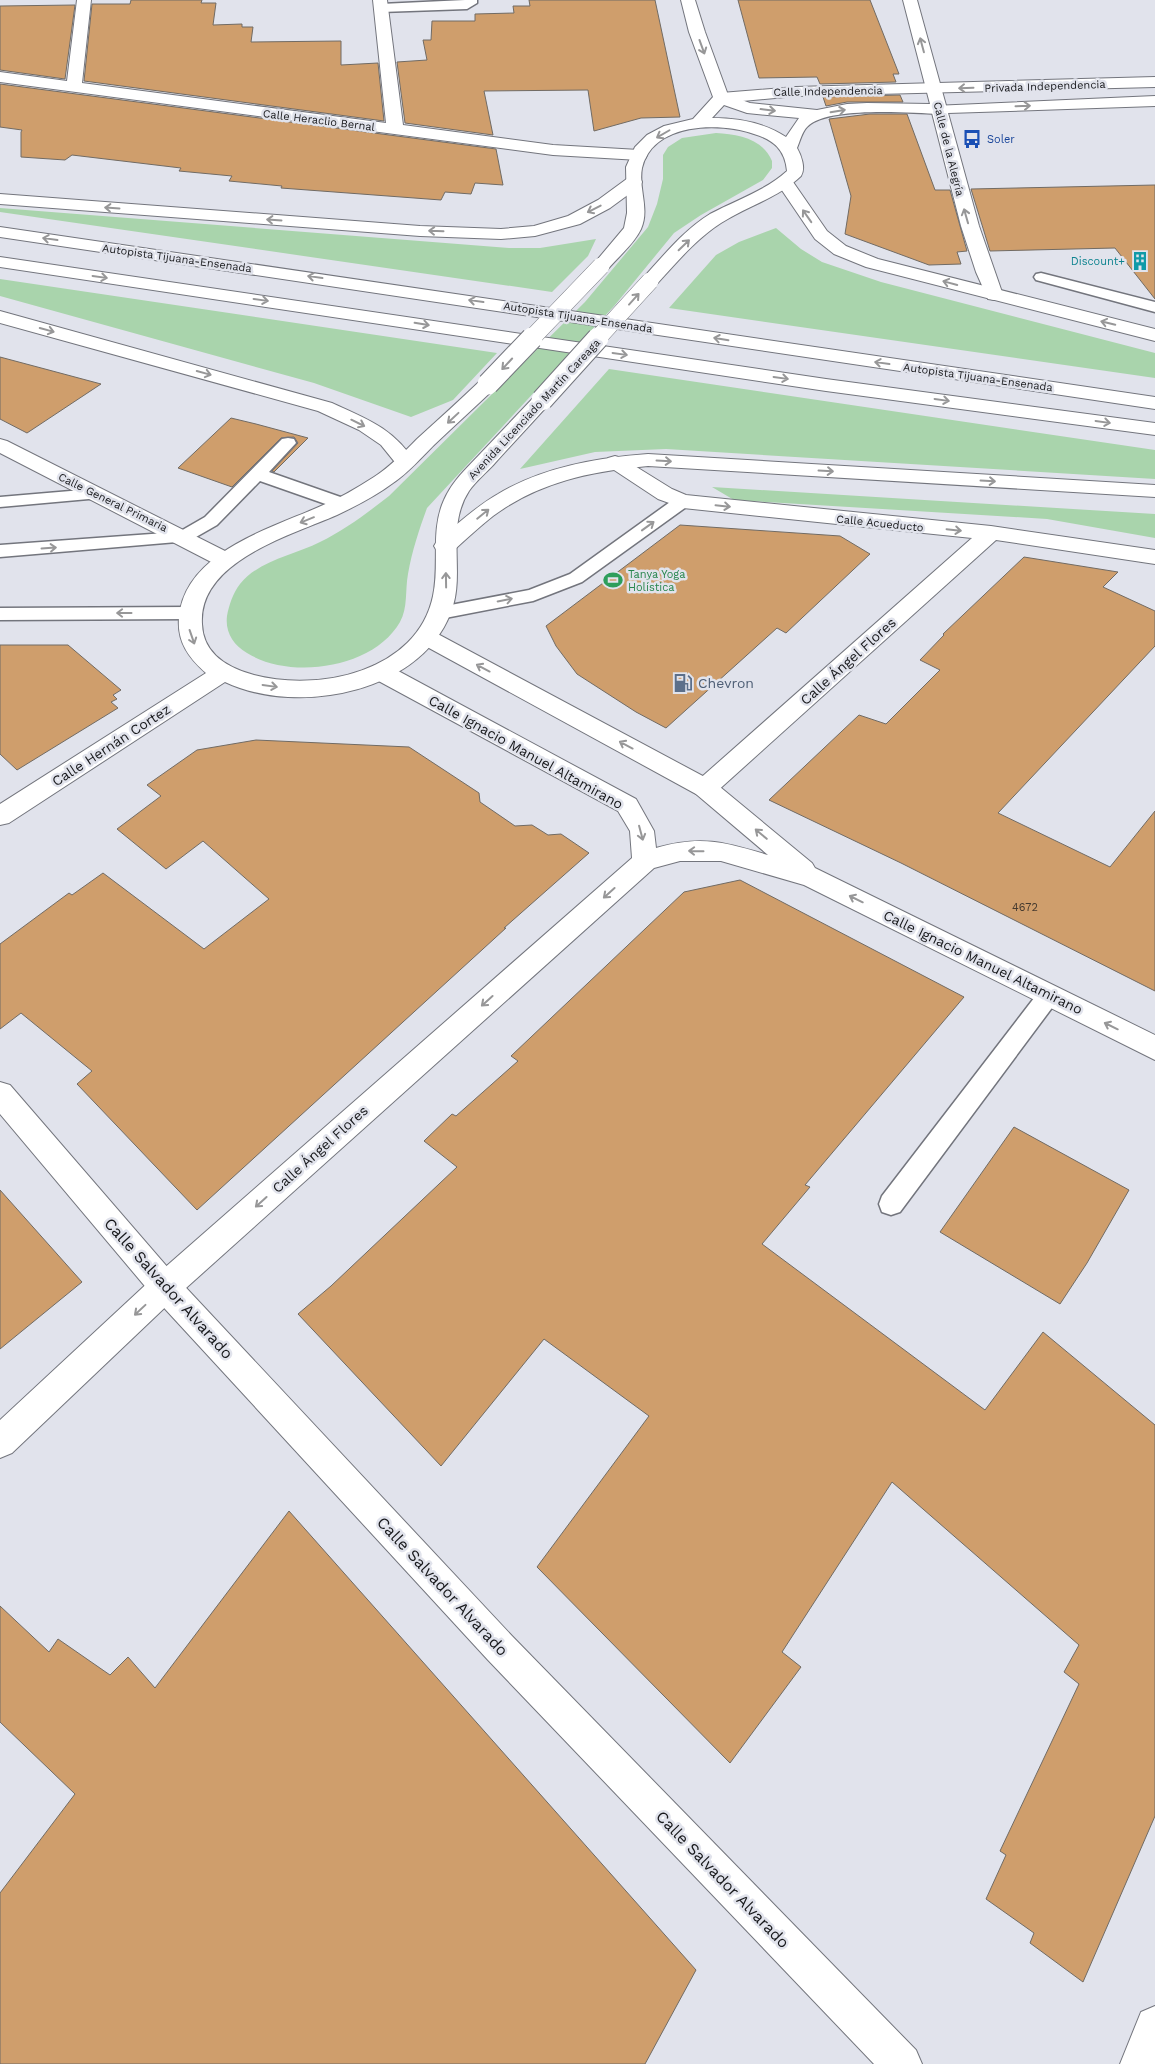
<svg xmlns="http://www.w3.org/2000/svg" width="1155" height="2064" font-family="'Work Sans',sans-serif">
  <rect width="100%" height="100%" fill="#e1e3ec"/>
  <!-- green -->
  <path fill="#a9d4ac" d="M 716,133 C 738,134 763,139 772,161 L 772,168 L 763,180 L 701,215 L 674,233 L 615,305 L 427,508 C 419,530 412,551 408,574 C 405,590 408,608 400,622 C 373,669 290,680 247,653 C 233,645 225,632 227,616 C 229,605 233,593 240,584 C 258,561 294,555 320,542 C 345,530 367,513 389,496 L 585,302 L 648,227 L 657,204 L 663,179 L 663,155 L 668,147 L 682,138 Z
    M 0,208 L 509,248 L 540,248 L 596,239 L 588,256 L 552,292 L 0,212 Z
    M 776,228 L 801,249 L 822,262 L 881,282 L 1155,353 L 1155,378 L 669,308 L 716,255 L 739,242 Z
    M 0,279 L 497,353 L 453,400 L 411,417 L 314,383 L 0,296 Z
    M 609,369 L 1155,450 L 1155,479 L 666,449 L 595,452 L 520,469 Z
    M 712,487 L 1155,514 L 1155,538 L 1047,519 L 734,500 Z"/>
  <!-- building -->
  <path fill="#cf9e6c" stroke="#716b64" d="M 131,0 L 202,0 L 201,3 L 216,3 L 213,25 L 242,24 L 242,27 L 253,27 L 251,42 L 341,41 L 341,65 L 378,63 L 384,121 L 84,81 L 92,4 L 130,4 Z
    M 529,0 L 655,0 L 680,117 L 641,118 L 594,131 L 588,90 L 484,91 L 493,135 L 405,123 L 397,62 L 427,60 L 423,40 L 431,40 L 432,21 L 475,21 L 475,14 L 514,13 L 513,6 L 530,6 Z
    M 738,0 L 870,0 L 899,74 L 893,74 L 896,82 L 820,84 L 817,77 L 759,78 Z
    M 75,5 L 65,79 L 0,70 L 0,6 Z
    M 0,84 L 496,149 L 503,185 L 475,183 L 471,194 L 445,192 L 441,200 L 281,188 L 282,186 L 229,181 L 232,176 L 179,171 L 181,168 L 72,155 L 65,160 L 21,157 L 21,132 L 22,130 L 0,127 Z
    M 900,95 L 903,102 L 847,102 L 826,106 L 823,97 Z
    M 870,114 L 907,114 L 935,190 L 950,190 L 967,251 L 957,252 L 961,264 L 929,265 L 845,234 L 851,196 L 829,119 Z
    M 1155,185 L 1155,299 L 1115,248 L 990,251 L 971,189 Z
    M 0,357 L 45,369 L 101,384 L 27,433 L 0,419 Z
    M 231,418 L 256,424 L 308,438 L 274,472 L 272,471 L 298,443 L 294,437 L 281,438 L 232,487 L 178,468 Z
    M 680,525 L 840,536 L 870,554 L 786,633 L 777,628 L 666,728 L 636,712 L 577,674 L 556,646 L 546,626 Z
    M 1024,557 L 1118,572 L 1103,587 L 1155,611 L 1155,646 L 998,813 L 1110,867 L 1155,811 L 1155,991 L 901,863 L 769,800 L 859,715 L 886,724 L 940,670 L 920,660 L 944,635 L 943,634 Z
    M 0,645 L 68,645 L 121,690 L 113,695 L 117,699 L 111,702 L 118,708 L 17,770 L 0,754 Z
    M 256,740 L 409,747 L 479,793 L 480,802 L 515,826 L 532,825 L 548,835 L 561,834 L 589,853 L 504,928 L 506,928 L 197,1210 L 77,1084 L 92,1071 L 21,1013 L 0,1029 L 0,944 L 69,893 L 72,895 L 103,873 L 204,949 L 269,899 L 203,841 L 166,869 L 117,829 L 161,796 L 147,785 L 197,750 Z
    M 740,880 L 964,997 L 805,1185 L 810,1187 L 762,1244 L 985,1410 L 1043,1332 L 1155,1425 L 1155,1816 L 1083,1982 L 1030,1943 L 1034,1933 L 986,1899 L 1006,1855 L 1000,1851 L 1079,1684 L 1064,1672 L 1079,1645 L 892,1482 L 782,1652 L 801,1667 L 730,1763 L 537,1567 L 649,1416 L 544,1339 L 441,1466 L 298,1314 L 331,1286 L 457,1167 L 424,1141 L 452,1114 L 456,1116 L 518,1061 L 511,1056 L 684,892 Z
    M 1014,1127 L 1129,1190 L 1087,1263 L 1060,1304 L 940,1232 Z
    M 0,1190 L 82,1282 L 0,1349 Z
    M 289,1511 L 696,1970 L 645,2064 L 0,2064 L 0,1893 L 75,1794 L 0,1722 L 0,1606 L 49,1652 L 58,1639 L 110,1675 L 128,1657 L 155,1688 Z"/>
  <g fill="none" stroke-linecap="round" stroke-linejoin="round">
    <!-- service casing -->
    <g stroke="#73757d" stroke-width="3">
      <path id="service" d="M 465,0 L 477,0 L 477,3 L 467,9 L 381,12 L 375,8 L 381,4 Z
        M 1041,273 L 1155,302 L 1155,312 L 1036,280 L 1034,277 L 1036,274 Z
        M 288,438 L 294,439 L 296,443 L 269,472 L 349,500 L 352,504 L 349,508 L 343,509 L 337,508 L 260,481 L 217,525 L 189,541 L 0,557 L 0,545 L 179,532 L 205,517 L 282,439 Z
        M 94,489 L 100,490 L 103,494 L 100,498 L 0,507 L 0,497 Z
        M 683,496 L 689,497 L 692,501 L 689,505 L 582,582 L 533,601 L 440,619 L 434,617 L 431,613 L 434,609 L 440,607 L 529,590 L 570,574 L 677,497 Z
        M 190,607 L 196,609 L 199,613 L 196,617 L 190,619 L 0,620 L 0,608 Z
        M 1049,986 L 1057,989 L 1060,995 L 1057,1001 L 900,1212 L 891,1215 L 882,1212 L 879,1204 L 882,1196 L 1041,989 Z"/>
    </g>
    <!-- minor casing -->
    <g stroke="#73757d" stroke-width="2">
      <path id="minor" d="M 77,0 L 91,0 L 82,83 L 386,123 L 373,0 L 387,0 L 403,125 L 553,145 L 639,150 L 645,151 L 647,155 L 645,159 L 639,160 L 553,155 L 0,82 L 0,72 L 67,81 Z
        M 0,439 L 7,441 L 233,555 L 236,560 L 233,565 L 225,567 L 217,565 L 0,453 Z
        M 615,456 L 622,458 L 672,489 L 686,495 L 991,526 L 1155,550 L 1155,564 L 996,540 L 714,794 L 705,797 L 696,794 L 693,788 L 696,782 L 972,538 L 683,508 L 658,499 L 608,466 L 605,462 L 608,458 Z
        M 0,1082 L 10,1085 L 176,1277 L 512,1636 L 916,2050 L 922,2064 L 874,2064 L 488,1660 L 154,1297 L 0,1114 Z"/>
    </g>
    <!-- tertiary casing -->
    <g stroke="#73757d" stroke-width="2">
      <path id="tertiary" d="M 1155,77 L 1155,87 L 796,96 L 721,103 L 715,101 L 713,98 L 715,95 L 721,93 L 796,87 Z
        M 1155,96 L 1155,106 L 948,113 L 979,226 L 1003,295 L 1000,299 L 994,300 L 988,299 L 976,272 L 961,226 L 931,109 L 933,106 Z
        M 426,629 L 434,632 L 714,782 L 812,863 L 815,868 L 1155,1035 L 1155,1060 L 804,885 L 721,861 L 680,861 L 654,868 L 176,1297 L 12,1453 L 0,1458 L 0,1420 L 154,1277 L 632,858 L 630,831 L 618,811 L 373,678 L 369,672 L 373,666 L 381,664 L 389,666 L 636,799 L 654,831 L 656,848 C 701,835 724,842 768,855 L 696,794 L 418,642 L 415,637 L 418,632 Z
        M 1155,2006 L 1155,2064 L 1120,2064 L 1141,2012 Z"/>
    </g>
    <!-- secondary casing -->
    <g stroke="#73757d" stroke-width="2">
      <path id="secondary" d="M 681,0 L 695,0 L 705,32 L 728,95 L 750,103 L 817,110 L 847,104 L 867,103 L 930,104 L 903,0 L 917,0 L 947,109 L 945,112 L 939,114 C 910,113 827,106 807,127 C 802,132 800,141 797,148 C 801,155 806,168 801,176 C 778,198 748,206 721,223 C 696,239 676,263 656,285 L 650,286 L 644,285 L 641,281 L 644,277 C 664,255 684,230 710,214 C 736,200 765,191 787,171 C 785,150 774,140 754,134 C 720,122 653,122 642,168 C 638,188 650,209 641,229 C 634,244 618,257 607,270 L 601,271 L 595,270 L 592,266 L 624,228 L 627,213 L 626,167 L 635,147 L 647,135 L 664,126 L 693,119 L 713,97 L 689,32 ZM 724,105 L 747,113 L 799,118 L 786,137 C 763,122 738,118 712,118 Z
        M 488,378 L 495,380 L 498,384 L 495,388 C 475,407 454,426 434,445 C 421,458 408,473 393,483 C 376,496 356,506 337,515 C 292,535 198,561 202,624 C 203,654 228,668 254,675 C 319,692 417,672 433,596 C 440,564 430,531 444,500 C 452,481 467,468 481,453 C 499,434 517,415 535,396 L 542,394 L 549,396 L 552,400 L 549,404 C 531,424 513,443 495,463 C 487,472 476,481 469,491 C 446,526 464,569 453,606 C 427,692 299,717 225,682 L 9,823 L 0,825 L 0,804 L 206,673 C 189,658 177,642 179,618 C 184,552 272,528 321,506 C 340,498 357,488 374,477 C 390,467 404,452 417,439 C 438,420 460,400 481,380 Z"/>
    </g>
    <!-- primary casing -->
    <g stroke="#73757d" stroke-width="2">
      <path id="primary" d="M 785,178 L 791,179 L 827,231 L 846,246 L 878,259 L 1155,329 L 1155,341 L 866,267 L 834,254 L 815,239 L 777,183 L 779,179 Z
        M 0,257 L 826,379 L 1155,423 L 1155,435 L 826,391 L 0,267 Z
        M 0,311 L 332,403 C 367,419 393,428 415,462 L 412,466 L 405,468 L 398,466 L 381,445 L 359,430 L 318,411 L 0,323 Z
        M 648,454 L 1155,485 L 1155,497 L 648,466 C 592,471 539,482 493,516 C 479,527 466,539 453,551 L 445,553 L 437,551 L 434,546 L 437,541 C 457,525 475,507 498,494 C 543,467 596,458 648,454 Z"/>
    </g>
    <!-- motorway casing -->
    <g stroke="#73757d" stroke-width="2">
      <path id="motorway" d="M 634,177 L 640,178 L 642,182 L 640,186 L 610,208 L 580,224 L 535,236 L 501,239 L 420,236 L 0,204 L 0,194 L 420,226 L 501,229 L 534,226 L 568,216 L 598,200 L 628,178 Z
        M 0,227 L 1155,397 L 1155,409 L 0,237 Z"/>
    </g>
    <!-- service -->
    <use href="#service" fill="#fff" fill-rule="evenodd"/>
    <!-- minor -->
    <use href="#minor" fill="#fff" fill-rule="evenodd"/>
    <!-- tertiary -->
    <use href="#tertiary" fill="#fff" fill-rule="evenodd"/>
    <!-- secondary -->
    <use href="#secondary" fill="#fff" fill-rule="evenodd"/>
    <!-- primary -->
    <use href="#primary" fill="#fff" fill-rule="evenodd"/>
    <!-- motorway -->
    <use href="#motorway" fill="#fff" fill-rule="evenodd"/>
    <!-- secondary-bridge-far1 casing -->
    <g stroke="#73757d" stroke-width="18" stroke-linecap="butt">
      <path id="secondary-bridge-far1" d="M 531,339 L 601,266
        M 597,339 L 650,281"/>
    </g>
    <!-- secondary-bridge casing -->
    <g stroke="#73757d" stroke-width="23" stroke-linecap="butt">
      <path id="secondary-bridge" d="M 488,384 L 532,338
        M 542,400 L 598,338"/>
    </g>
    <!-- secondary-bridge-far1 -->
    <use href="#secondary-bridge-far1" stroke="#fff" stroke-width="17"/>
    <!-- secondary-bridge -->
    <use href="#secondary-bridge" stroke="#fff" stroke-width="21"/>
  </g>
  <!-- one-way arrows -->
  <defs><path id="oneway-shaft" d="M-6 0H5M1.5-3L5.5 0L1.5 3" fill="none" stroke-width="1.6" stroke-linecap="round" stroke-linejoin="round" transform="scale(1.25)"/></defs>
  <g stroke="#979798">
    <use href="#oneway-shaft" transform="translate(922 45) rotate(-105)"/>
    <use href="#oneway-shaft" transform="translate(702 47) rotate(70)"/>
    <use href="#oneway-shaft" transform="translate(966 88) rotate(178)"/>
    <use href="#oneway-shaft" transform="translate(1023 106) rotate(-2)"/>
    <use href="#oneway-shaft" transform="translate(768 110) rotate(7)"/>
    <use href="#oneway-shaft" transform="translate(838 111) rotate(-9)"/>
    <use href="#oneway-shaft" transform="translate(663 134) rotate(150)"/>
    <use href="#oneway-shaft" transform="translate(112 208) rotate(-176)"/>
    <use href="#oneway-shaft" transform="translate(594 209) rotate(153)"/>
    <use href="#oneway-shaft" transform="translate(807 216) rotate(-125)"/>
    <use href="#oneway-shaft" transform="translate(966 216) rotate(-106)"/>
    <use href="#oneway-shaft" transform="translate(274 220) rotate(-176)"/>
    <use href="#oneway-shaft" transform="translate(436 231) rotate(-178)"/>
    <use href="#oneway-shaft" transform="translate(50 239) rotate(-172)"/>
    <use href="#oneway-shaft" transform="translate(684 245) rotate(-44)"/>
    <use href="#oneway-shaft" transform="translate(100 277) rotate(8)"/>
    <use href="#oneway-shaft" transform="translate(315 277) rotate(-172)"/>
    <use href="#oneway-shaft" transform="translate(950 283) rotate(-165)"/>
    <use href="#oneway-shaft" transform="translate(634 299) rotate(-48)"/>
    <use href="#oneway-shaft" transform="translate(261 300) rotate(8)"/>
    <use href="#oneway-shaft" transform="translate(476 301) rotate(-172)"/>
    <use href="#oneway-shaft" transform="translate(1108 323) rotate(-166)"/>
    <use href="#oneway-shaft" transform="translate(422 324) rotate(9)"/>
    <use href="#oneway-shaft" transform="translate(47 330) rotate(15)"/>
    <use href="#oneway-shaft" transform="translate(721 339) rotate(-171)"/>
    <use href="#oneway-shaft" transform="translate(620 354) rotate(8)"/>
    <use href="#oneway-shaft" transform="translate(882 363) rotate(-172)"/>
    <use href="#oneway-shaft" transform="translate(507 364) rotate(133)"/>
    <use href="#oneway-shaft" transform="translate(204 373) rotate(15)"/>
    <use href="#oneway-shaft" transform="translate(781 378) rotate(8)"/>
    <use href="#oneway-shaft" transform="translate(942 400) rotate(8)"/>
    <use href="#oneway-shaft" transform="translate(453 418) rotate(137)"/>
    <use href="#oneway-shaft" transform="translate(1103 422) rotate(8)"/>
    <use href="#oneway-shaft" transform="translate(358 423) rotate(26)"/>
    <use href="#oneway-shaft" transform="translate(664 461) rotate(3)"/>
    <use href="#oneway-shaft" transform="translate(826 471) rotate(3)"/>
    <use href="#oneway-shaft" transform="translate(988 481) rotate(3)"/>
    <use href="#oneway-shaft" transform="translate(723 506) rotate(6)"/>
    <use href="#oneway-shaft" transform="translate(483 514) rotate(-39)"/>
    <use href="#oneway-shaft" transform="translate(307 520) rotate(158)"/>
    <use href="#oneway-shaft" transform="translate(648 526) rotate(-36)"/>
    <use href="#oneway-shaft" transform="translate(954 530) rotate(6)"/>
    <use href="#oneway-shaft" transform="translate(49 548) rotate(-4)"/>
    <use href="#oneway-shaft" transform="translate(446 580) rotate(-91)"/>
    <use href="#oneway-shaft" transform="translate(505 600) rotate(-11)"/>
    <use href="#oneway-shaft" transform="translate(124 613) rotate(180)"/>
    <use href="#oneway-shaft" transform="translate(192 637) rotate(71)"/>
    <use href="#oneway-shaft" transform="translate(483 668) rotate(-152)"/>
    <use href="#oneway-shaft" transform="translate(270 686) rotate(8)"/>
    <use href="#oneway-shaft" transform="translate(626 745) rotate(-152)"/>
    <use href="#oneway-shaft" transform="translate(641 833) rotate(75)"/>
    <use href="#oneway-shaft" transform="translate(761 834) rotate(-140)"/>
    <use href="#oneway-shaft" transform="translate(696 851) rotate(-179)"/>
    <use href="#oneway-shaft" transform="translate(609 893) rotate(138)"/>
    <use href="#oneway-shaft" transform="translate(856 899) rotate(-154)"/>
    <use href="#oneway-shaft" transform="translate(487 1001) rotate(138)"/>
    <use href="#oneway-shaft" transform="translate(1111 1026) rotate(-154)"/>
    <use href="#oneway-shaft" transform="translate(261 1202) rotate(138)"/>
    <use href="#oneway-shaft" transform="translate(140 1310) rotate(137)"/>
  </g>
  <!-- icons -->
  <defs>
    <g id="bus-bare" transform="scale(1.5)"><path d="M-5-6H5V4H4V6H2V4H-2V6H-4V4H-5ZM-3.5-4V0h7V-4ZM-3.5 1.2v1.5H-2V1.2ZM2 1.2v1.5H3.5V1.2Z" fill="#1a4fb4" stroke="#e1e3ec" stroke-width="2.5" paint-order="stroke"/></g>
    <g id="building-bare" transform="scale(1.5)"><path d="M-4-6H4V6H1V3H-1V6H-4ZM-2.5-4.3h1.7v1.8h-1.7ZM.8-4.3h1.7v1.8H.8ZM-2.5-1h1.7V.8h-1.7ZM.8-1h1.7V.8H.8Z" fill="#0f9aa8" stroke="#e1e3ec" stroke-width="2.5" paint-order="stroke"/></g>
    <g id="stadium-bare" transform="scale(1.5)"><path d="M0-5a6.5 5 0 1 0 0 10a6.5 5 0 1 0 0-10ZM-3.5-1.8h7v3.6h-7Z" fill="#2e9e5b" stroke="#e1e3ec" stroke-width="2.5" paint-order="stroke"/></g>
    <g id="fuel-bare" transform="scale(1.5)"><path d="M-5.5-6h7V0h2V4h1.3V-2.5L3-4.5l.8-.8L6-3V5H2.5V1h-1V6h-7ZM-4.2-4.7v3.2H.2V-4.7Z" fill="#5c6f8a" stroke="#e1e3ec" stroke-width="2.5" paint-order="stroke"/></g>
  </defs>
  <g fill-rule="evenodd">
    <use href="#bus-bare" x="972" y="139"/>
    <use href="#building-bare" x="1140" y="261"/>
    <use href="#stadium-bare" x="613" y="580"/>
    <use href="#fuel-bare" x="683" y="683"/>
  </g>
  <g text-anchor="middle" stroke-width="5" stroke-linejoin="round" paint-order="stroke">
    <!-- far-street labels -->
    <g font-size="11" fill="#17181b" stroke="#e1e3ec">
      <text transform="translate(1045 86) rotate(-2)" y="4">Privada Independencia</text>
      <text transform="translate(828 91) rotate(-1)" y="4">Calle Independencia</text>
      <text transform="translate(319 120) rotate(7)" y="4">Calle Heraclio Bernal</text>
      <text transform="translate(949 149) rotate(76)" y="4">Calle de la Alegría</text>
      <text transform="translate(177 258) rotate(8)" y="4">Autopista Tijuana-Ensenada</text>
      <text transform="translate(578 317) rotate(9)" y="4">Autopista Tijuana-Ensenada</text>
      <text transform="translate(978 377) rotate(8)" y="4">Autopista Tijuana-Ensenada</text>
      <text transform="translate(534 409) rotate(-47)" y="4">Avenida Licenciado Martín Careaga</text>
      <text transform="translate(113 502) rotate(26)" y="4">Calle General Primaria</text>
      <text transform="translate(880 523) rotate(6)" y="4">Calle Acueducto</text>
    </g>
    <!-- far-transit labels -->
    <g font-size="11" fill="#164399" stroke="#e1e3ec" text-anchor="start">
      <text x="987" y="143">Soler</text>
    </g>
    <!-- far-culture labels -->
    <g font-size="11" fill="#0d838f" stroke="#e1e3ec" text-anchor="end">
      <text x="1125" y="265">Discount+</text>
    </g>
    <!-- far-leisure labels -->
    <g font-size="11" fill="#27864d" stroke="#e1e3ec" text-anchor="start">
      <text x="628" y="578">Tanya Yoga<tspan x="628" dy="13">Holística</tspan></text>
    </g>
    <!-- number labels -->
    <g font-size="11" fill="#453a2f">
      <text x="1025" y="911">4672</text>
    </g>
    <!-- street labels -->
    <g font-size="14" fill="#17181b" stroke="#e1e3ec">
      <text transform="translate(848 661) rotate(-42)" y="5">Calle Ángel Flores</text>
      <text transform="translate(111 745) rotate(-33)" y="5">Calle Hernán Cortez</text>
      <text transform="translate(526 752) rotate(29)" y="5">Calle Ignacio Manuel Altamirano</text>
      <text transform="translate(983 962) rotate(26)" y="5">Calle Ignacio Manuel Altamirano</text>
      <text transform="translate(320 1149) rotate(-42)" y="5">Calle Ángel Flores</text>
    </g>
    <!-- service labels -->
    <g font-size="14" fill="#4e5e75" stroke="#e1e3ec" text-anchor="start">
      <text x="698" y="688">Chevron</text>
    </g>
    <!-- near-street labels -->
    <g font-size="16" fill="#17181b" stroke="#e1e3ec">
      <text transform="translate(169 1288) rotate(48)" y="6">Calle Salvador Alvarado</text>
      <text transform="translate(443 1586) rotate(47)" y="6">Calle Salvador Alvarado</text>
      <text transform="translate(723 1879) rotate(46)" y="6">Calle Salvador Alvarado</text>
    </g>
  </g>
</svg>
